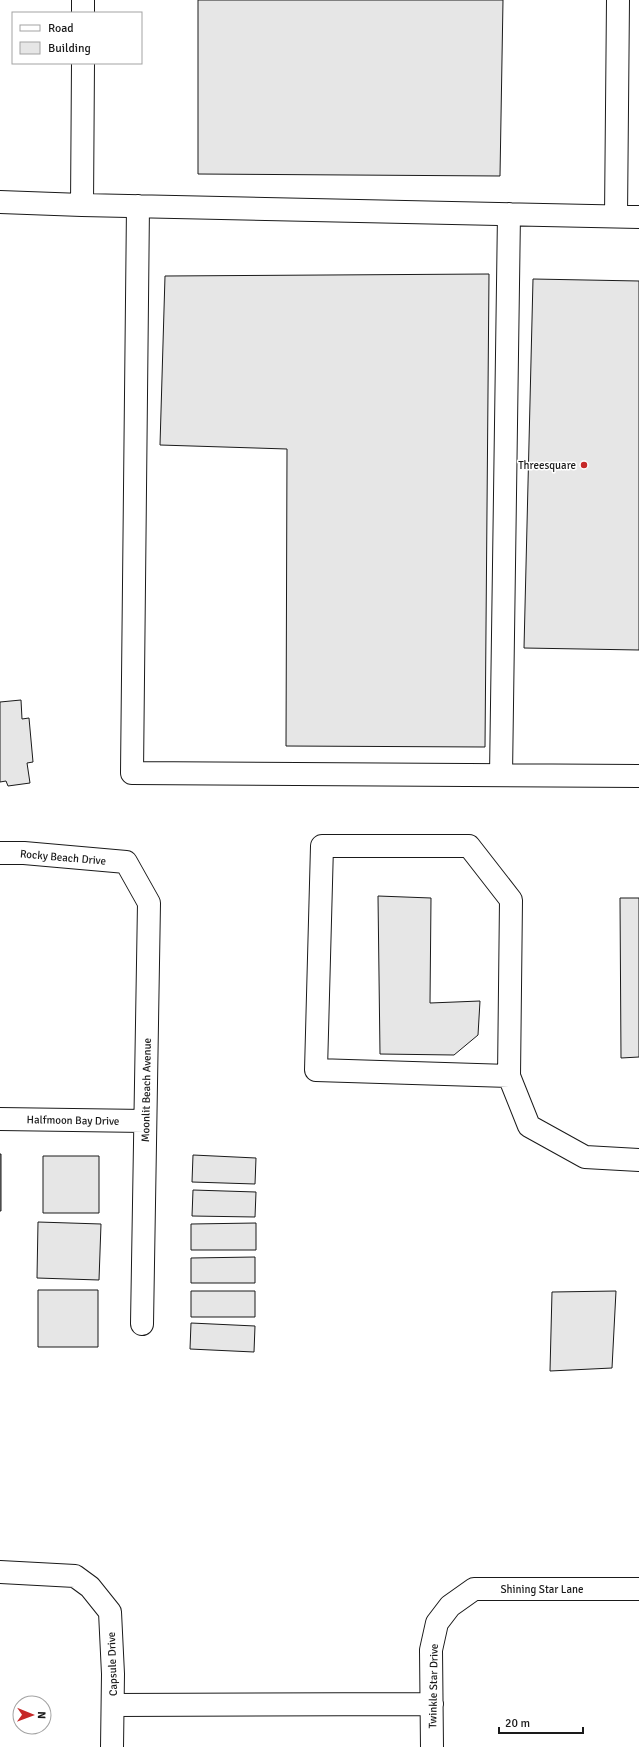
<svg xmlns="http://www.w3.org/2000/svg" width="639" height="1747" font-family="Signika,sans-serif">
  <rect width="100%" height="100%" fill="#fff"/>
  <!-- building -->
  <path fill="#e6e6e6" stroke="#1a1a1a" d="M 198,0 L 503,0 L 500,176 L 198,174 Z
    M 489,274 L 485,747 L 286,746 L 287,449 L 160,445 L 165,276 Z
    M 533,279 L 639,281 L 639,650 L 524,648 Z
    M 21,700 L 22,719 L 29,718 L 33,762 L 27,763 L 30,783 L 8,786 L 6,781 L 0,782 L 0,702 Z
    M 378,896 L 431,898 L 430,1003 L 480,1001 L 478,1035 L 454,1055 L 380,1054 Z
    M 620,898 L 639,898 L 639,1057 L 621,1058 Z
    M 0,1154 L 1,1154 L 1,1211 L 0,1211 Z
    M 193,1155 L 256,1158 L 255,1184 L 192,1182 Z
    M 43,1156 L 99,1156 L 99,1213 L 43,1213 Z
    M 193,1190 L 256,1192 L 255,1217 L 192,1216 Z
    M 38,1222 L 101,1224 L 99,1280 L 37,1278 Z
    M 256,1223 L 256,1250 L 191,1250 L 191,1224 Z
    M 255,1257 L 255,1283 L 191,1283 L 191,1258 Z
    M 38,1290 L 98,1290 L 98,1347 L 38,1347 Z
    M 191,1291 L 255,1291 L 255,1317 L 191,1317 Z
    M 616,1291 L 612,1368 L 550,1371 L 552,1292 Z
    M 191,1323 L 255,1326 L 254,1352 L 190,1349 Z"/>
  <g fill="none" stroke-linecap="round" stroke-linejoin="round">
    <!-- minor casing -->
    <g stroke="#1a1a1a" stroke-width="24">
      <path id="minor" d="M 83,13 L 83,0
        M 83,63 L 82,205 L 639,217
        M 0,202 L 82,205
        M 138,206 L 132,773 L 639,776
        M 616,216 L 618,0
        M 501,775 L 509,214
        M 0,853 L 24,853 L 126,862 L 149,903 L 142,1324
        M 509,1076 L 316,1070 L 322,846 L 469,846 L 511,900 L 509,1076 L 529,1126 L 585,1157 L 639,1160
        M 0,1119 L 145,1121
        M 0,1572 L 75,1576 L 90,1587 L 110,1612 L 113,1674 L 112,1747
        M 113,1705 L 432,1704
        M 432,1747 L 431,1650 L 437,1623 L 450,1606 L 474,1589 L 639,1589"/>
    </g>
    <!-- minor -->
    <use href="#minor" stroke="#fff" stroke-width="22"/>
  </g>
  <!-- markers -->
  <circle fill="#c62828" stroke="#fff" stroke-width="1.5" cx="584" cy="465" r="4"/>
  <g text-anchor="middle" stroke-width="3" stroke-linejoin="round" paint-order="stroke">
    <!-- poi labels -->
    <g font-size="11" fill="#1a1a1a" stroke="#fff" text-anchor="end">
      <text x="576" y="469">Threesquare</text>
    </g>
    <!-- street labels -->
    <g font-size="11" fill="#1a1a1a" stroke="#fff">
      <text transform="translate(63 857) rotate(5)" y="4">Rocky Beach Drive</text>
      <text transform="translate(146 1090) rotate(-89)" y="4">Moonlit Beach Avenue</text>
      <text transform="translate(73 1120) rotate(1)" y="4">Halfmoon Bay Drive</text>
      <text x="542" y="1593">Shining Star Lane</text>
      <text transform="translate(112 1664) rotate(-92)" y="4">Capsule Drive</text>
      <text transform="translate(433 1686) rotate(-89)" y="4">Twinkle Star Drive</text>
    </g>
  </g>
  <!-- legend -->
  <rect x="12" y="12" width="130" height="52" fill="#ffffff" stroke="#a3a3a3"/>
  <rect x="20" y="25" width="20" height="6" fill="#ffffff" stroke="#a3a3a3"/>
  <text x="48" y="32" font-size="12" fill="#1a1a1a">Road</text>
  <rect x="20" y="42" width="20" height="12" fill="#e6e6e6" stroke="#a3a3a3"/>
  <text x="48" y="52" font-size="12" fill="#1a1a1a">Building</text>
  <!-- north arrow -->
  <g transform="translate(32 1715) rotate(91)"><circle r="19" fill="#ffffff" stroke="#a3a3a3"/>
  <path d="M0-3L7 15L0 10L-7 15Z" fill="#c62828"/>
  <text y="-6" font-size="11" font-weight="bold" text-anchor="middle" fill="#1a1a1a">N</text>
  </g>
  <!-- scale -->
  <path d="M499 1727v6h84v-6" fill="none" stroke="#1a1a1a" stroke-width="2"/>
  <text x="505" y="1727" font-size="12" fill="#1a1a1a" stroke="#ffffff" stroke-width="3" paint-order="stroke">20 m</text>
</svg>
